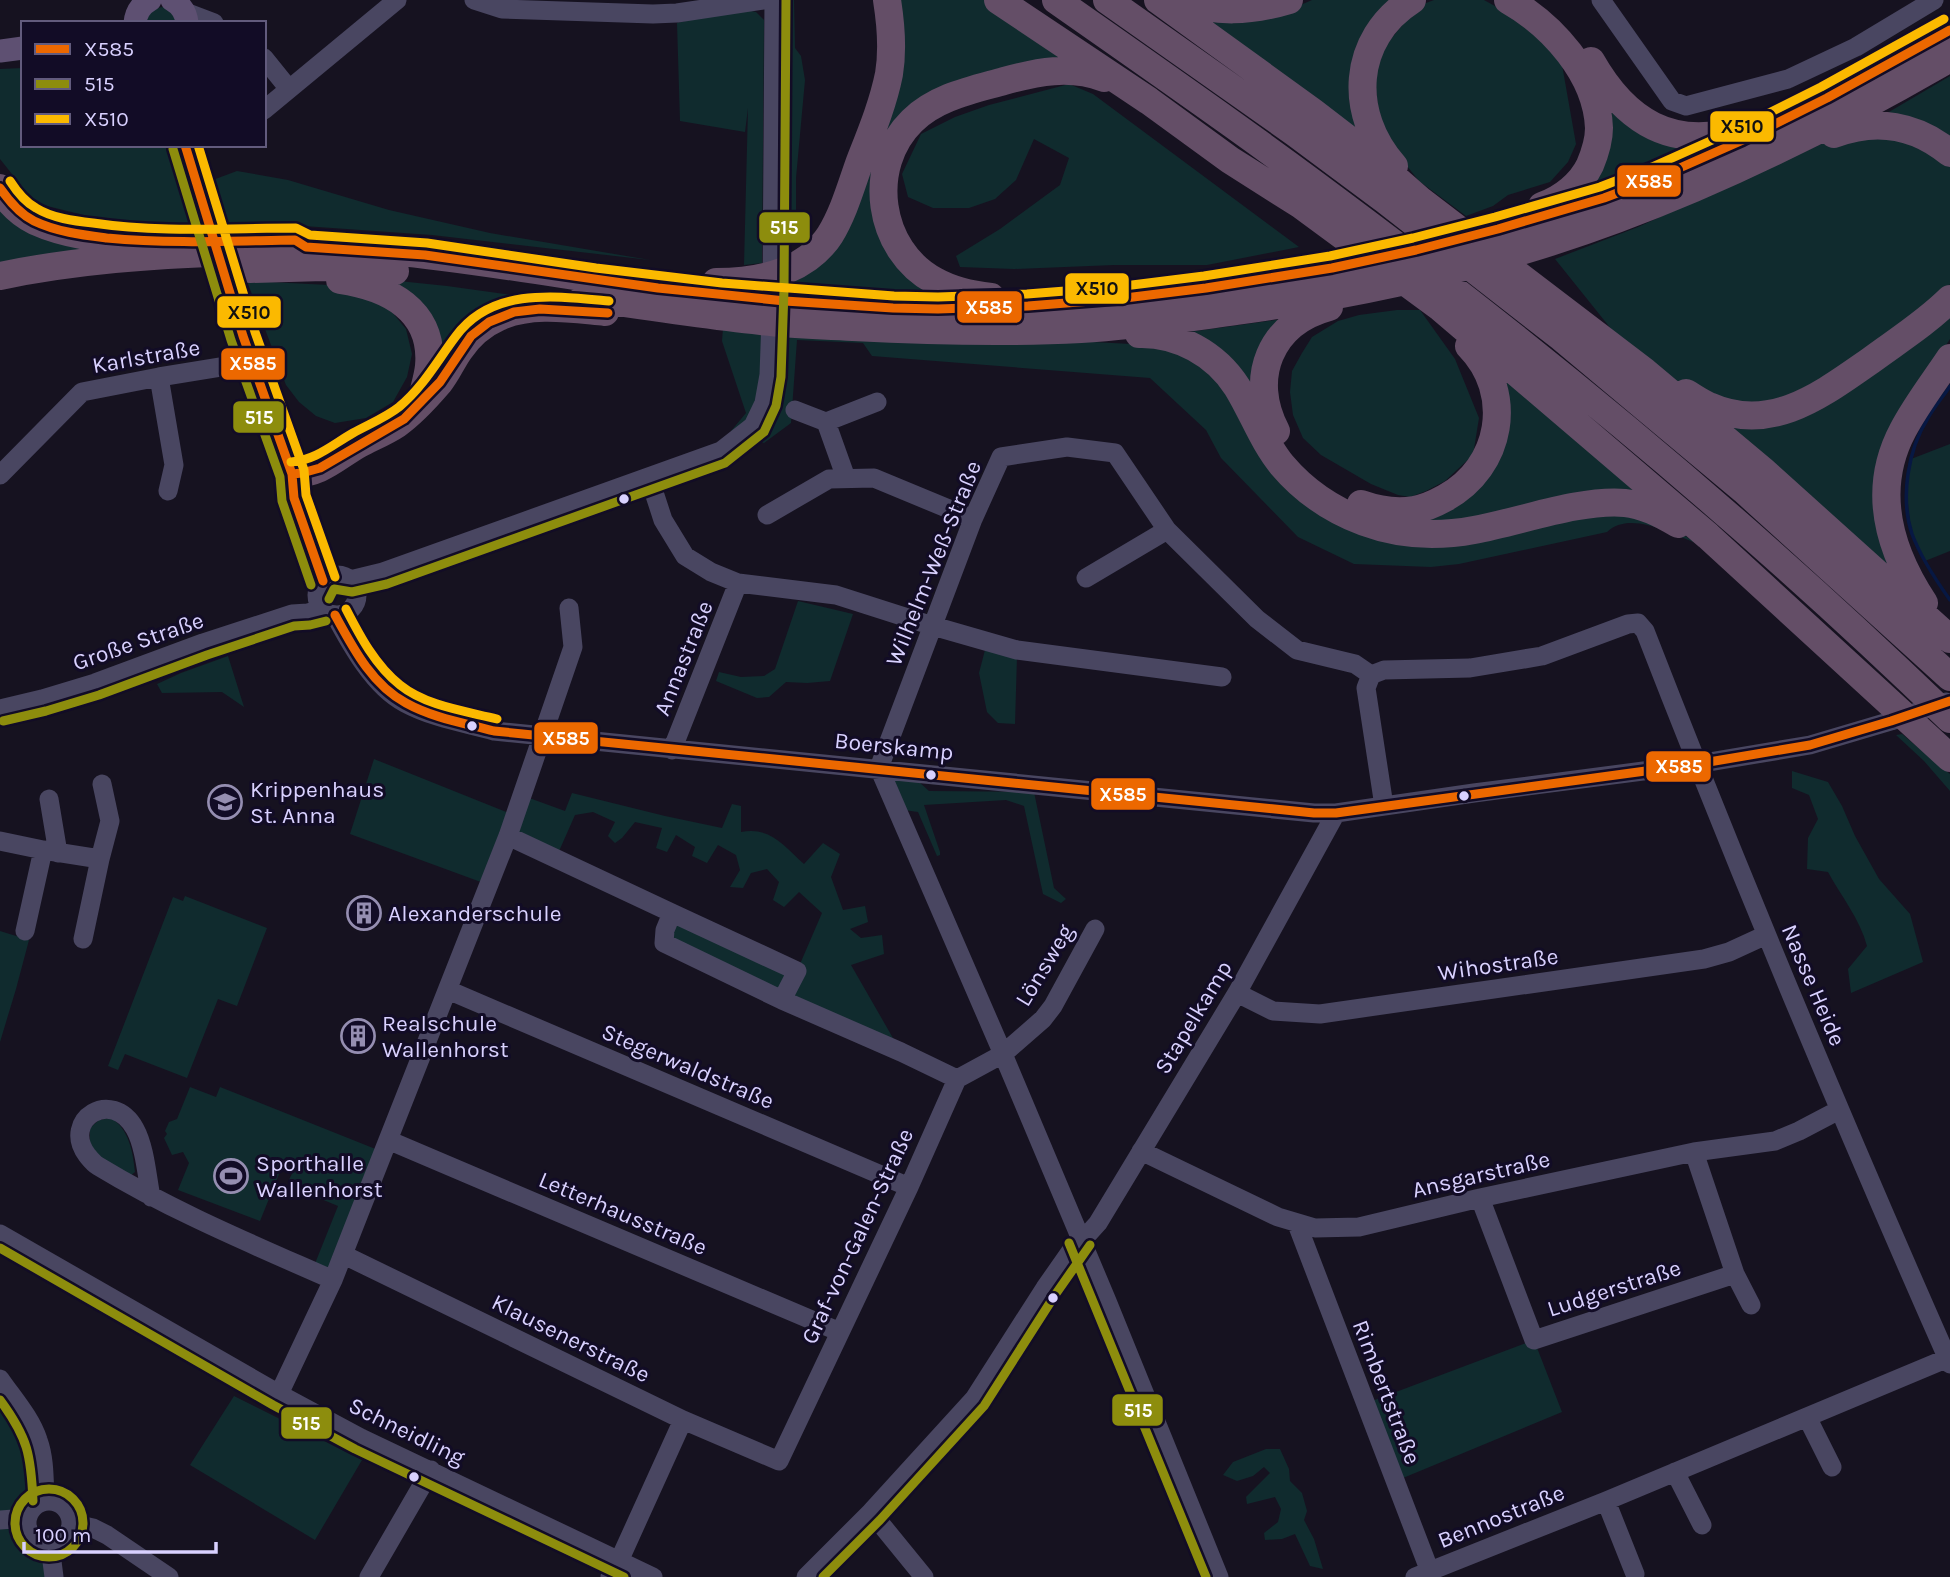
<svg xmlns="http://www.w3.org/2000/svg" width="1950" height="1577" font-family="Karla,sans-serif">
  <rect width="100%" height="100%" fill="#161220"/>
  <!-- green -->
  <path fill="#102b2e" d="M 774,0 L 794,0 L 795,48 L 801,56 L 805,80 L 796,178 L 796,212 L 790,242 L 780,254 Z
    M 892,0 L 984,0 L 1079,64 L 957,87 L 874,187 L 948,297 L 791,285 L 786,280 L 850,210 Z
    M 1312,0 L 1392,0 L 1360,132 L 1188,11 L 1296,7 Z
    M 1434,0 L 1484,0 L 1522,21 L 1561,59 L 1576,144 L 1568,162 L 1550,182 L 1508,195 L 1493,206 L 1466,216 L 1419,181 L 1382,135 L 1372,62 L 1418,6 Z
    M 163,7 L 168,8 L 178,23 L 146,23 C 148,14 153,8 163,7 Z
    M 737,8 L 756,12 L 764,20 L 762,263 L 744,265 L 748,108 L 745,132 L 680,121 L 677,23 Z
    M 23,68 L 23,145 L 167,145 L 190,225 L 112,222 L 35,203 L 0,159 L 0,69 Z
    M 1590,74 L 1687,144 L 1688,150 L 1588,187 Z
    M 1950,76 L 1950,147 L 1877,119 Z
    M 1069,84 L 1093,94 L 1299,247 L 1207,265 L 1114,265 L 1014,269 L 960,267 L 956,256 L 1000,229 L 1060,185 L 1069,158 L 1034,139 L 1016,180 L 995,199 L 969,208 L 933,208 L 908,197 L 902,174 L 921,134 L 955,117 L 989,105 Z
    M 1879,130 L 1950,164 L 1950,284 L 1940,296 L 1875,348 L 1766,409 L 1690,391 L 1624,345 L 1555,259 L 1638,227 L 1839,136 Z
    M 237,171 L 288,180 L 389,210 L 490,233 L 650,260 L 432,235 L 246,222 L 222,222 L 210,181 Z
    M 0,197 L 160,249 L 0,269 Z
    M 389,280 L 447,286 L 569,303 L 525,303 L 434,371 Z
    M 247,281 L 329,285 L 387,306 L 406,329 L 412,354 L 407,377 L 393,402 L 366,418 L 335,423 L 316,416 L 299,402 L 286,385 Z
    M 1950,309 L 1950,339 L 1894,425 L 1900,580 L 1715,414 L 1746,421 Z
    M 1397,310 L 1420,310 L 1455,359 L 1479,418 L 1473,455 L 1445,481 L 1426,491 L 1410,497 L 1398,495 L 1371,484 L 1321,455 L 1303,438 L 1293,415 L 1290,392 L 1292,371 L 1302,353 L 1312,337 L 1338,321 L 1359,315 Z
    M 1283,319 L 1256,396 L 1182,333 Z
    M 723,328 L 1075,341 L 1168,346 L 1192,355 L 1239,405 L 1364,527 L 1595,509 L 1664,522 L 1696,543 C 1671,534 1630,510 1607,532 L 1459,564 L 1431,567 L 1354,564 L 1298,537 L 1221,458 L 1206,430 L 1150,378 L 872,356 L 863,343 L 797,340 L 791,423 L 764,443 L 731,431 L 746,413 L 722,341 Z
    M 1494,369 L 1657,504 L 1459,526 L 1399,518 L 1473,484 Z
    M 1950,444 L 1950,551 L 1925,561 C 1906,528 1907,501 1908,465 L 1911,459 Z
    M 798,601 L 853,614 L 830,681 L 807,683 L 786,682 L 769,697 L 757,698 L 716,681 L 719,672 L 741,677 L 764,676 L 775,669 Z
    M 985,650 L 1017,656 L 1015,724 L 998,723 L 987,712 L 979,673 Z
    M 228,656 L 244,707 L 222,692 L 162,693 L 157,684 L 181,673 Z
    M 1902,734 L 1950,774 L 1950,791 L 1924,761 L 1896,735 Z
    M 374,759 L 514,815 L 521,795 L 565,811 L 572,793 L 665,816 L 722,828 L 732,804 L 741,806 L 741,832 C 770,826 784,846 804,864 L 823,843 L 840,854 L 831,877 L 843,910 L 865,906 L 868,922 L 850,929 L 861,938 L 882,935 L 884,954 L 851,965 L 901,1052 L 664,943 L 672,913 L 797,971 L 822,913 L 799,892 L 784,907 L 773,900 L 779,882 L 767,869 L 751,873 L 743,888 L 730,887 L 740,870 L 736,855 L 718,845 L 707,863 L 692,856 L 695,847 L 676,835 L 667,852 L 656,848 L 662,828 L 635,822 L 622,838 L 615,843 L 608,836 L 615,822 L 593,812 L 575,815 L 556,858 L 508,836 L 489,885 L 350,834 Z
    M 1792,771 L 1828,782 L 1842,806 L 1855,836 L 1879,879 L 1910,914 L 1923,962 L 1851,993 L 1848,969 L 1867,946 C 1860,919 1841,896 1828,872 L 1807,869 L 1808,838 L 1818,819 L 1809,795 L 1792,788 Z
    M 892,778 L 918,781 L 929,791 L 1034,792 L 1054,888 L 1066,899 L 1061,903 L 1043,894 L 1024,806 L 1006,800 L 924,805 L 940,852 L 940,855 L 937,856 L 918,812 L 904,810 Z
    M 185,896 L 267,928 L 237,1006 L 218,999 L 187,1078 L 125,1054 L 118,1070 L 108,1066 L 173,897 L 183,901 Z
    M 0,931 L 29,940 L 16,989 L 0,1042 Z
    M 190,1087 L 216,1097 L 220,1087 L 383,1152 L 333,1280 L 312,1271 L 338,1206 L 297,1189 L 298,1186 L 288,1182 L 298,1161 L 286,1157 L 260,1221 L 178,1190 L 189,1163 L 183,1152 L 172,1155 L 164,1138 L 167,1134 L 165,1131 L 169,1122 L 177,1119 Z
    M 111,1118 C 129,1129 133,1152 135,1172 L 129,1177 L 99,1158 L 90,1147 L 90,1128 L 99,1120 Z
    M 1534,1340 L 1562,1412 L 1403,1478 L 1372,1401 Z
    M 0,1379 L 38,1439 L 37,1505 L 31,1510 L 27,1524 L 28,1530 L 33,1539 L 42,1545 L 54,1577 L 0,1577 Z
    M 234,1396 L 362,1460 L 315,1540 L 190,1465 Z
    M 1266,1449 L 1280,1449 L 1289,1469 L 1290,1481 L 1302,1493 L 1307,1511 L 1304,1520 L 1314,1539 L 1323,1569 L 1310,1566 L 1295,1534 L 1282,1539 L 1265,1540 L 1264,1533 L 1278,1522 L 1281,1509 L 1275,1497 L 1247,1504 L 1246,1497 L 1270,1473 L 1264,1467 L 1253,1476 L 1237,1481 L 1223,1475 L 1233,1462 Z"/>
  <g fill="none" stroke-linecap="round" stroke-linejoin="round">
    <!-- stream -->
    <path stroke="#071843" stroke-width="3.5" d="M 1950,386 C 1943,397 1934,407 1928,418 C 1908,449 1900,498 1912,534 C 1921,558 1935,579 1950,600"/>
    <!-- minor -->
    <path stroke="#494661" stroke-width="19" d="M 474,0 L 502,9 L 653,14 L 677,13 L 763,0
      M 1601,0 L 1672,101 L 1686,106 L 1788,79 L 1856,47 L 1934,0
      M 185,12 L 214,23
      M 264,58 L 289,89
      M 264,110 L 397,0
      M 159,377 L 174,465 L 168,491
      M 795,410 L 826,422 L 846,478
      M 826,422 L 877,402
      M 292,474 L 294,498 L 323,581
      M 0,475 L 82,392 L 159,377 L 239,364 L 251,360
      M 649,477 L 663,520 L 685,556 L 711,572 L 738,583 L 836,595 L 933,626 L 1017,650 L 1222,677
      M 767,515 L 829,479 L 874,478 L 973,519
      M317 595a20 20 0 1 1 40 0a20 20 0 1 1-40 0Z
      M 1086,578 L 1167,530
      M 350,580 L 383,572 L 721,451 L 753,426 L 764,403 L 769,375 L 772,290 L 774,0
      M 335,615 C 351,645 374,687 405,703 C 433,718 465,723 494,731 L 1314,813 L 1336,813 L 1474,793 L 1697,764 L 1810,745 L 1891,721 L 1946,702
      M 0,709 L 42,699 L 95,683 L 203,643 L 292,614 L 308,613 L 323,609
      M 672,750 L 738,583
      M 49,799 L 58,853
      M 1384,806 L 1366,688 L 1371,675 L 1384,670 L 1470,668 L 1542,656 L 1628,624 L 1638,623 L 1645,631 C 1741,878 1843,1122 1950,1364
      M 508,836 L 672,913 L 665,930 L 664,943 L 782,1000 L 901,1052 L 957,1079
      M 0,841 L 43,850 L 100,859 L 110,821 L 102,784
      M 672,913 L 797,971 L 782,1000
      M 25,931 L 43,850
      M 83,939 L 100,859
      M 448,990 L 909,1187
      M 1237,993 L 1273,1011 L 1320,1014 L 1704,959 L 1729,952 L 1766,935
      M 388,1140 L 840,1332
      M 1141,1151 L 1278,1217 L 1315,1228 L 1359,1227 L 1480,1198 L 1694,1152 L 1775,1141 L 1799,1131 L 1839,1110
      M 1694,1152 L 1735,1274 L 1751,1305
      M 151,1197 C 147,1177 145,1147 135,1129 C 112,1087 61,1120 87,1155 C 91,1160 93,1163 98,1166 C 172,1211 254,1245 333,1280
      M 1480,1198 L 1534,1340 L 1735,1274
      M 1297,1224 L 1432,1577
      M 0,1234 L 279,1394 L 361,1438 L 653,1577
      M 344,1255 L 683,1420 L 779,1461 L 909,1187 L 957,1079 L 1003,1054 L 1043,1019 L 1053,1006 L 1095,929
      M 0,1379 C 13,1398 31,1418 38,1440 C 45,1459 44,1481 45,1501
      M 279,1394 L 333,1280 L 360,1211 L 508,836 L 573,647 L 569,608
      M 1807,1417 L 1832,1467
      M 1675,1472 L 1702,1525
      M27 1523a22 22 0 1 1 44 0a22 22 0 1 1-44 0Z
      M 1606,1501 L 1635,1574
      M 871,1512 L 924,1577
      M 0,1520 L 27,1518
      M 71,1523 L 93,1528 L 107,1535 L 169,1577
      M 50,1546 L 54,1577
      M 369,1577 L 431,1470
      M 610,1577 L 619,1561 L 683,1420
      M 806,1577 L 871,1512 L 974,1399 L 1045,1288 L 1080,1238 L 1089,1233 L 1098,1223 L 1237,993 L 1336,813
      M 1219,1577 L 1107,1301 L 1003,1054 L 879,768 L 973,519 L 1001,457 L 1067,447 L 1115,453 L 1167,530 L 1257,619 L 1297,650 L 1355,664 L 1371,675
      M 1415,1577 L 1606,1501 L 1948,1358"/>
    <!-- major -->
    <path stroke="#5e5072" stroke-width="23" d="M 172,0 C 181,5 186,13 187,23
      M 135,23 C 136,12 141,5 150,0
      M 0,51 L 23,48
      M 185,145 L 243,336 L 292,474"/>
    <!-- highway -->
    <path stroke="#644e67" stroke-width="28" d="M 998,0 L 1149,101 L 1230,160 L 1301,205 L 1441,308 L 1708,536 L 1950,758
      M 1056,0 C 1160,73 1264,145 1365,222 C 1570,376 1766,541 1950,719
      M 1107,0 L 1294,132 L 1384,199 L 1561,337 L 1744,490 L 1950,677
      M 1158,0 L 1313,112 L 1365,152 L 1421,201 L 1645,372 L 1762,470 L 1950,639
      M 1177,0 C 1217,13 1249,12 1289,0
      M 1508,0 C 1552,25 1597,74 1599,128 C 1599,140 1595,153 1590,165 C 1581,184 1562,199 1542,206
      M 1591,61 C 1625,121 1672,151 1742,129
      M 1834,134 C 1876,118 1916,125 1950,153
      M 1394,166 C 1348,114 1351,39 1412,0
      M 0,188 C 8,201 20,214 35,221 C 70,237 114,241 152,242
      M 250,269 L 324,267 L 395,271
      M 0,276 C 76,260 153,255 230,252 C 284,249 337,246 391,251 C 515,263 637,290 761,300 C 828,305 895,311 962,309 C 1117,305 1271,284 1421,249 C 1467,238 1512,225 1558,212 C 1577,206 1597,201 1615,194 C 1659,178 1704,160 1746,140 C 1816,108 1883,68 1950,30
      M 340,280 C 388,287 434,310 429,366 C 428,377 424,388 422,399
      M 716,282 C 747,282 782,277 808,258 C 816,252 825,243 830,235 C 844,212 851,186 860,161 C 871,133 883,104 889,74 C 893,50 891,25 887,0
      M 584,297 C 643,306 702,315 761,321 C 791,325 822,325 853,327 C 929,331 1005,333 1081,329 C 1133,326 1185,318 1237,311 C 1366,293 1494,265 1617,219 C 1733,176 1843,120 1950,58
      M 991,297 C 973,295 951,290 935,281 C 877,250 866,166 912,121 C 936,97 972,90 1004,81 C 1037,72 1070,65 1104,78
      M 1139,334 C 1178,333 1216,354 1237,387 C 1253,413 1263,442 1282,465 C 1304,491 1332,510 1364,522 C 1399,535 1437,537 1474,530 C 1519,522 1580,499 1625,503 C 1644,505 1662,514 1678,524
      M 1686,393 C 1693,397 1701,403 1709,406 C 1771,434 1821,395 1870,361 C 1897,341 1926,323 1950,299
      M 1276,431 C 1248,378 1270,323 1329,307
      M 292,474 C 321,474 336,457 359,444 C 372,437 385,432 397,424 C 413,413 427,397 439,383 C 447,373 452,361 459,351 C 469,336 483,324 499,317 C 531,302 572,309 605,312
      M 1361,504 C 1378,510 1396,513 1414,510 C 1425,508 1436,503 1445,498 C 1502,467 1515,393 1469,346
      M 1924,603 C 1889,550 1871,490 1903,430 C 1916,405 1934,382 1950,358"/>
    <!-- bus-1 casing -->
    <g stroke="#120c26" stroke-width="14">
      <path id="bus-1" d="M 185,145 L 243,336 L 292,474 L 294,498 L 323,581
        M 0,188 C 9,201 20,214 34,221 C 57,232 83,235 107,238 C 170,244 232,241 295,240 L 306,247 L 425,255 L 658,288 L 785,301 L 893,308 L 938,309 L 1028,306 L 1117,299 L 1206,288 L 1332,268 L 1416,250 L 1498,229 L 1604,198 L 1657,178 L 1743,140 L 1827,98 L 1950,30
        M 292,474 L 302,473 L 320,468 L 404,419 L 440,382 L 471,336 L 489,322 L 514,312 L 540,309 L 608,313
        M 335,615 C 353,648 372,685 406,703 C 433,718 464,723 494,731 L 1314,813 L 1336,813 L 1697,764 L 1810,745 L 1891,721 L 1950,701"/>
    </g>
    <!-- bus-2 casing -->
    <g stroke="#120c26" stroke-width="14">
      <path id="bus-2" d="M 173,149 L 231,340 L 280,477 L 282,501 L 311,585
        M 329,599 L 334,589 L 352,592 L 387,584 L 725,463 L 764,432 L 776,406 L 781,377 L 784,290 L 786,0
        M 3,721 L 46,711 L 99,695 L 207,655 L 294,626 L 310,625 L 326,621
        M 1069,1243 L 1206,1577
        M 0,1248 L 273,1405 L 355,1449 L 624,1577
        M 0,1400 C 28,1438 31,1455 33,1501
        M15 1523a34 34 0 1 1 68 0a34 34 0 1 1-68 0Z
        M 823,1577 L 880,1520 L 984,1406 L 1055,1295 L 1090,1245"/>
    </g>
    <!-- bus-3 casing -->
    <g stroke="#120c26" stroke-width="14">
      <path id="bus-3" d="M 198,145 L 255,332 L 304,470 L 306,495 L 335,577
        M 10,181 C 17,192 25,202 36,208 C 52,218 74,221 93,223 C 160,233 228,228 296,228 L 310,235 L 427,243 L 596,268 L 722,283 L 894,296 L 938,297 L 1027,294 L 1116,287 L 1204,276 L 1330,256 L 1413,238 L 1495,217 L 1600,187 L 1652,167 L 1737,129 L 1821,87 L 1944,19
        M 291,462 C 316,460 332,445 353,433 C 369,424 385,418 399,407 C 424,386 437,361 456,336 C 492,287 556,296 609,301
        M 346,609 C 360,636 375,665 400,685 C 426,706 465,711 497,719"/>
    </g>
    <!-- bus-1 -->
    <use href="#bus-1" stroke="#ec6800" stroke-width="9"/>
    <!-- bus-2 -->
    <use href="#bus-2" stroke="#8d8d0d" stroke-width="9"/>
    <!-- bus-3 -->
    <use href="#bus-3" stroke="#fbb900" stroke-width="9"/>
  </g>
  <!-- icons -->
  <defs>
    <g id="school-ring" transform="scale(1.75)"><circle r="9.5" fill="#120c26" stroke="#958eb1" stroke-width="1.5"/><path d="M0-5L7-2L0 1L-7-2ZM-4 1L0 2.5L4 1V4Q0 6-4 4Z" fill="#958eb1"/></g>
    <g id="building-ring" transform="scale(1.75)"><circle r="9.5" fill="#120c26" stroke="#958eb1" stroke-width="1.5"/><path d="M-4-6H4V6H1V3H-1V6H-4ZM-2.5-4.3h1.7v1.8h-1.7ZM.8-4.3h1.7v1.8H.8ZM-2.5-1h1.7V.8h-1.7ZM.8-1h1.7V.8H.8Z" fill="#958eb1"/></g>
    <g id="stadium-ring" transform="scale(1.75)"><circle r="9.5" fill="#120c26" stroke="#958eb1" stroke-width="1.5"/><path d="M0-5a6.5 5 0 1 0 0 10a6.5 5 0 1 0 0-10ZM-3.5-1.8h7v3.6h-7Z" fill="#958eb1"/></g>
  </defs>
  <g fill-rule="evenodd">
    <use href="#school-ring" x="225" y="802"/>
    <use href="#building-ring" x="364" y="913"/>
    <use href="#building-ring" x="358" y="1036"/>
    <use href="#stadium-ring" x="231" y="1176"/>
  </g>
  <!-- markers -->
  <g fill="#d9d1ff" stroke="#120c26" stroke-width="2.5">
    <circle cx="624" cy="499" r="6"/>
    <circle cx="472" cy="726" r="6"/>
    <circle cx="931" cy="775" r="6"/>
    <circle cx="1464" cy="796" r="6"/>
    <circle cx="1053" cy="1298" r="6"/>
    <circle cx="414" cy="1477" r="6"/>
  </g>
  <g text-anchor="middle" stroke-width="6" stroke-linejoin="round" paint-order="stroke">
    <!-- street labels -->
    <g font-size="23" fill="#d9d1ff" stroke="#120c26">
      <text transform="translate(146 356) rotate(-10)" y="8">Karlstraße</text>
      <text transform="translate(933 563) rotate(-68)" y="8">Wilhelm-Weß-Straße</text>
      <text transform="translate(138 641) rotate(-19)" y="8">Große Straße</text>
      <text transform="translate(683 658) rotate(-68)" y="8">Annastraße</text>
      <text transform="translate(894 746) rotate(6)" y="8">Boerskamp</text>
      <text transform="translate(1498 964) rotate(-8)" y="8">Wihostraße</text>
      <text transform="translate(1044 965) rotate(-59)" y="8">Lönsweg</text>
      <text transform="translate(1814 985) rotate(67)" y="8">Nasse Heide</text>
      <text transform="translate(1193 1017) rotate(-59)" y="8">Stapelkamp</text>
      <text transform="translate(688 1066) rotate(23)" y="8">Stegerwaldstraße</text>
      <text transform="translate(1481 1174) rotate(-13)" y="8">Ansgarstraße</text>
      <text transform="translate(623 1213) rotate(23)" y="8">Letterhausstraße</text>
      <text transform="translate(857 1236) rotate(-65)" y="8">Graf-von-Galen-Straße</text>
      <text transform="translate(1614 1288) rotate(-18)" y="8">Ludgerstraße</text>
      <text transform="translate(571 1338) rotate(26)" y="8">Klausenerstraße</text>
      <text transform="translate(1387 1392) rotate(69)" y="8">Rimbertstraße</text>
      <text transform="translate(407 1431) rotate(26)" y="8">Schneidling</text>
      <text transform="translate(1501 1516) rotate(-22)" y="8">Bennostraße</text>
    </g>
    <!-- poi labels -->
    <g font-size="23" fill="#d9d1ff" stroke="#120c26" text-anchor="start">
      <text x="250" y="797">Krippenhaus<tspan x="250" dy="26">St. Anna</tspan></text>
      <text x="388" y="921">Alexanderschule</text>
      <text x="382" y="1031">Realschule<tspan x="382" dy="26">Wallenhorst</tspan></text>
      <text x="256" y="1171">Sporthalle<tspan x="256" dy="26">Wallenhorst</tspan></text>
    </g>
  </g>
  <g stroke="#120c26" stroke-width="2.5">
    <rect x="1709" y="110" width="66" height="33" rx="7" fill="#fbb900"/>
    <rect x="1616" y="164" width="66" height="34" rx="7" fill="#ec6800"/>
    <rect x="758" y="211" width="53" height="33" rx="7" fill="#8d8d0d"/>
    <rect x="1064" y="272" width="66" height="33" rx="7" fill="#fbb900"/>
    <rect x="956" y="290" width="67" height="34" rx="7" fill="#ec6800"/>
    <rect x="216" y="295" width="66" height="34" rx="7" fill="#fbb900"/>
    <rect x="220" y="347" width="66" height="34" rx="7" fill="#ec6800"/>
    <rect x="232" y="400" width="53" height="34" rx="7" fill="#8d8d0d"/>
    <rect x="533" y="721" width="66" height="34" rx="7" fill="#ec6800"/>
    <rect x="1645" y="750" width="67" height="33" rx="7" fill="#ec6800"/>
    <rect x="1090" y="777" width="66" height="34" rx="7" fill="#ec6800"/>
    <rect x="1111" y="1393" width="53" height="34" rx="7" fill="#8d8d0d"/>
    <rect x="280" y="1406" width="53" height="34" rx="7" fill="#8d8d0d"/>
  </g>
  <g font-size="19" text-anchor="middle" font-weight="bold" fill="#fff">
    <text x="1649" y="188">X585</text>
    <text x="784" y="234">515</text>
    <text x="989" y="314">X585</text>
    <text x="253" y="370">X585</text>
    <text x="259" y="424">515</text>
    <text x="566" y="745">X585</text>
    <text x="1679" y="773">X585</text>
    <text x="1123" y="801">X585</text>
    <text x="1138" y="1417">515</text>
    <text x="306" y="1430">515</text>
  </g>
  <g font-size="19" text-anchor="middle" font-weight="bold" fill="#111">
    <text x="1742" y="133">X510</text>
    <text x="1097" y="295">X510</text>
    <text x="249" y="319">X510</text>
  </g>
  <!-- legend -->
  <rect x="21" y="21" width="245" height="126" fill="#120c26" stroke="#625b7d" stroke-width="2"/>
  <rect x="35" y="44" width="35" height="10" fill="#ec6800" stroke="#625b7d" stroke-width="2"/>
  <text x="84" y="56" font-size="21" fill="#d9d1ff">X585</text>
  <rect x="35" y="79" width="35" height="10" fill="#8d8d0d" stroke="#625b7d" stroke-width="2"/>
  <text x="84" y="91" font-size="21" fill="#d9d1ff">515</text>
  <rect x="35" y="114" width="35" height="10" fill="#fbb900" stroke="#625b7d" stroke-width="2"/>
  <text x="84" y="126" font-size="21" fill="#d9d1ff">X510</text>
  <!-- scale -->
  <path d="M24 1542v10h192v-10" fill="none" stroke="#d9d1ff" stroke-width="3.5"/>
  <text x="35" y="1542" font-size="21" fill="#d9d1ff" stroke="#120c26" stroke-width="5" paint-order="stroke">100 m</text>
</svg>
